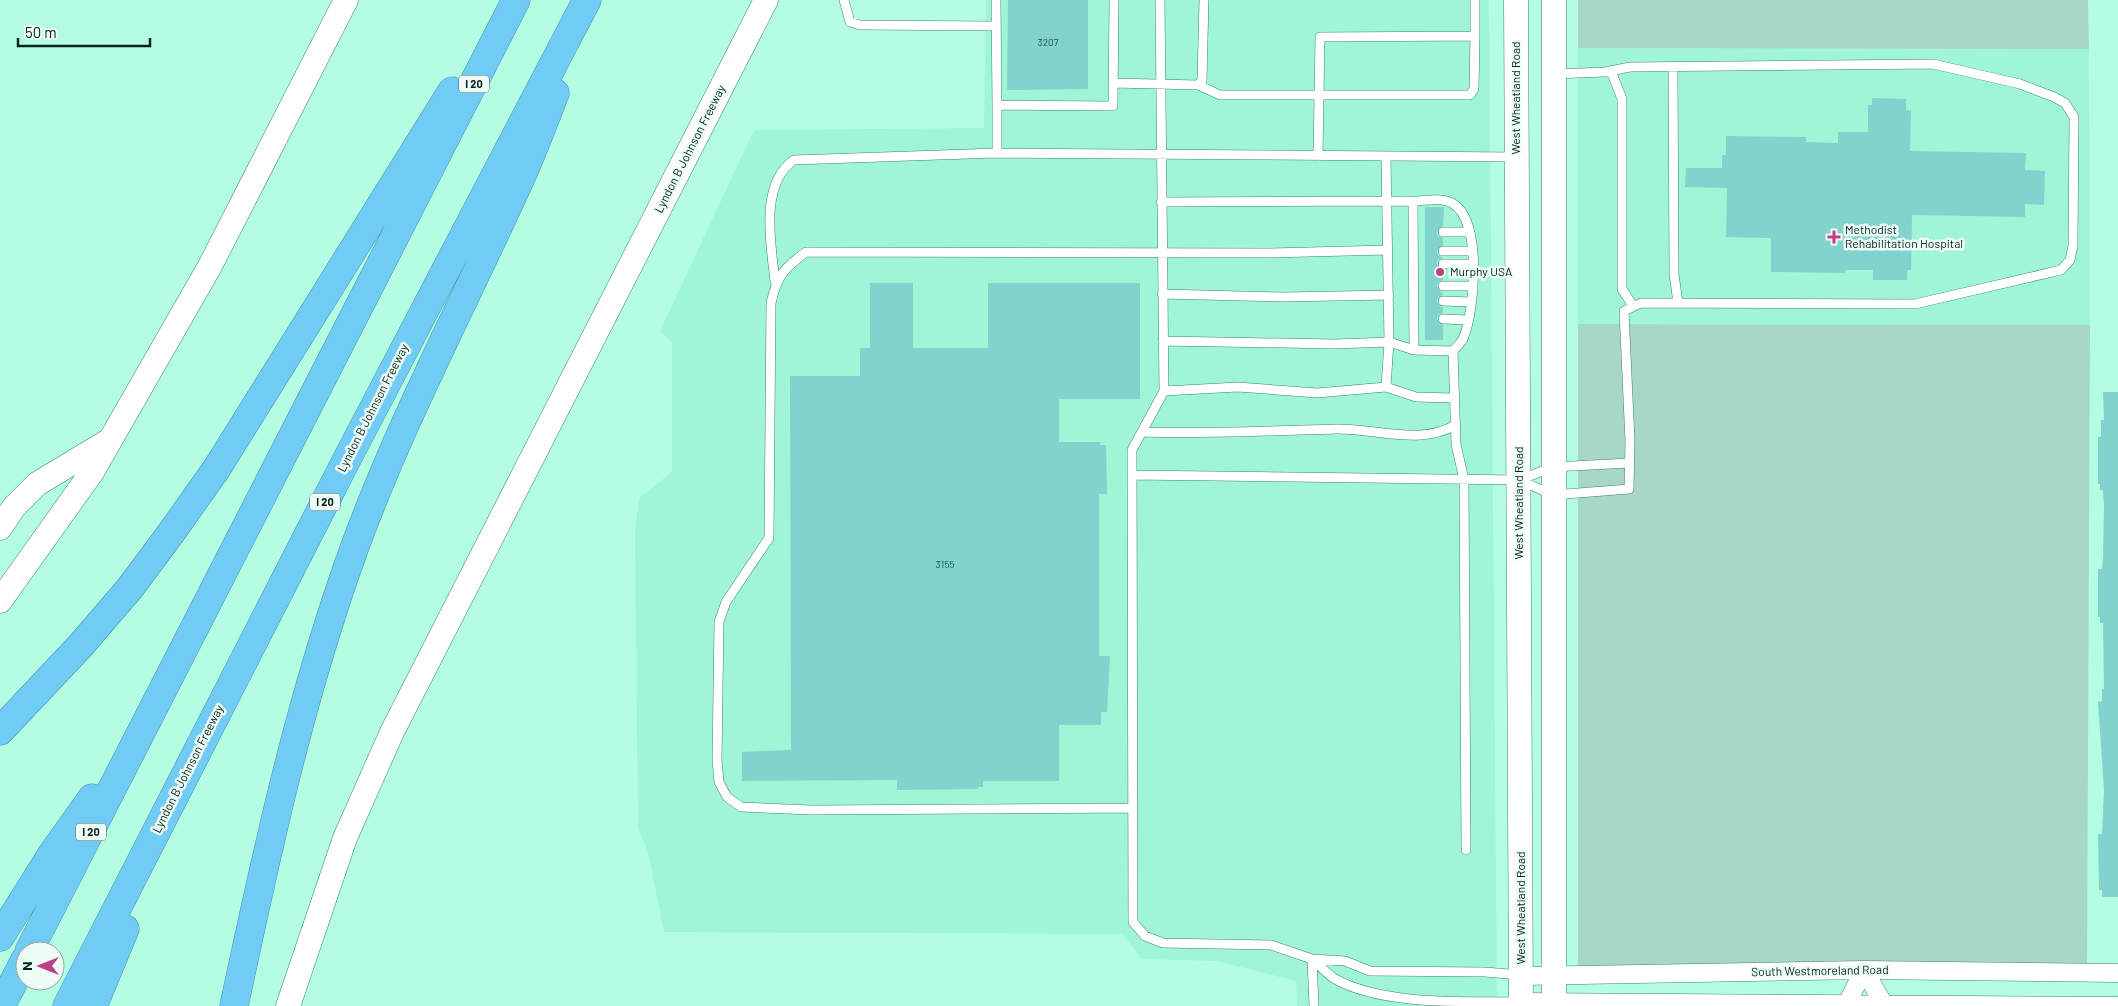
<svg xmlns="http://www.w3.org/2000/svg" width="2118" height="1006" font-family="Barlow,sans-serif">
  <rect width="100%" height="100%" fill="#b3fee2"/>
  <!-- built -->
  <path fill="#a0f5d6" d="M 986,0 L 1489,0 L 1497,1006 L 1297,1006 L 1296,981 L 1217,961 L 1142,959 L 1122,934 L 664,932 L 648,852 L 638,828 L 635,531 L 639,498 L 672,472 L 672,342 L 660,331 L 754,130 L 984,128 Z
    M 1578,48 L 2089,49 L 2090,325 L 1578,324 Z"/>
  <!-- green -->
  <path fill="#a7d8c5" d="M 1578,0 L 2088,0 L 2089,49 L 1578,48 Z
    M 1578,324 L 2090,325 L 2087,974 L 1578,975 Z"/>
  <!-- building -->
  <path fill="#82d3cd" d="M 1008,0 L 1088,0 L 1088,89 L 1007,90 Z
    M 1872,98 L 1906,99 L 1906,110 L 1911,111 L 1910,151 L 2026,153 L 2025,170 L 2045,171 L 2044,205 L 2025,204 L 2025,217 L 1912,215 L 1911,270 L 1907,270 L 1907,280 L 1873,280 L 1873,270 L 1846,270 L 1845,273 L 1771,272 L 1771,238 L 1726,237 L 1727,188 L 1685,187 L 1686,168 L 1722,168 L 1722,155 L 1726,155 L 1726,136 L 1806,137 L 1806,142 L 1838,143 L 1838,132 L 1868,132 L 1868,105 L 1872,105 Z
    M 1425,207 L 1444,207 L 1443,226 L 1437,232 L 1438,236 L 1443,238 L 1443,245 L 1437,251 L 1438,255 L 1443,258 L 1438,260 L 1437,264 L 1443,270 L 1443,280 L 1438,282 L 1437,286 L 1443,295 L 1438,297 L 1437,301 L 1439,306 L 1443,307 L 1443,313 L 1438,315 L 1437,319 L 1439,324 L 1443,325 L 1443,340 L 1425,340 Z
    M 870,283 L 913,283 L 913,348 L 988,348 L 988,283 L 1140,283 L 1140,399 L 1059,399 L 1059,442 L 1100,442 L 1100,445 L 1106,445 L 1107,494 L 1099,494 L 1099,656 L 1110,656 L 1107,712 L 1101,712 L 1101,725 L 1059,725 L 1059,781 L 983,781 L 983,787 L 978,787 L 978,789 L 897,790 L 897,780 L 742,781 L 742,752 L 791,750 L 790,376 L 860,376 L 860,348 L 870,348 Z
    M 2103,392 L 2118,392 L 2118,897 L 2102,897 L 2102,890 L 2099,890 L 2098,834 L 2102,834 L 2104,790 L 2098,702 L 2102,701 L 2102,689 L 2104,689 L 2103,623 L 2100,623 L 2100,617 L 2098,617 L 2098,569 L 2102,569 L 2103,557 L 2104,507 L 2103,490 L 2100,490 L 2100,484 L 2098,484 L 2098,437 L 2101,437 L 2101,420 L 2104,420 Z"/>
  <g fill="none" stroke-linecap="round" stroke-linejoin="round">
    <!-- service casing -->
    <g stroke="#3b846d" stroke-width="10">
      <path id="service" d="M 844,0 L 850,22 L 860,25 L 996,26
        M 996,0 L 997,105 L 1113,106 L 1114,0
        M 1160,0 L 1164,391 L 1132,450 L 1133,922 L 1145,936 L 1163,943 L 1271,945 L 1312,959 L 1345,961 L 1370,971 L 1485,972 L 1521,975
        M 1673,67 L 1674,274 L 1678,303
        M 1611,71 L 1622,99 L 1622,289 L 1633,306
        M 1113,83 L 1198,85 L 1220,95 L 1470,95 L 1474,89 L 1475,36
        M 1198,85 L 1202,81 L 1204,0
        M 997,105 L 997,153 L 1516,157
        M 1318,156 L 1320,37 L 1475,36 L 1475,0
        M 1386,157 L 1389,342 L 1414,350 L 1453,351 L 1456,444 L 1464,480 L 1466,850
        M 1413,201 C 1425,201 1441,197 1452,203 C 1483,220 1475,311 1463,339 C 1461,343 1456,347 1453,351
        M 1161,202 L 1413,201 L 1414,350
        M 1443,232 L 1470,232
        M 1443,251 L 1472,251
        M 1443,264 L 1473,264
        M 775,281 C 771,245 759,184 794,160 L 997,153
        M 1443,286 L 1472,286
        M 1162,294 L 1285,297 L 1389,295
        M 1443,301 L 1471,302
        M 1443,319 L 1468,320
        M 1163,341 L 1335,344 L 1389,342 L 1386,387
        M 1164,391 L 1238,387 L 1317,393 L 1386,387 L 1416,397 L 1453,398
        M 1142,432 C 1207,434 1271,431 1336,429 C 1374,428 1421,446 1455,425
        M 1133,475 L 1519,480 L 1553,467 L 1629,463
        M 1519,480 L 1553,495 L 1629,489 L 1630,441 L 1624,311 L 1641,303 L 1915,304 L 2061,270 L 2070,260 L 2073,246 L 2074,117 L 2065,103 L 2054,97 L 2020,84 L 1933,64 L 1630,67 L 1605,72 L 1555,74
        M 1133,808 L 811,810 L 741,807 L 727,797 L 719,782 L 717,760 L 719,622 L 726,602 L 769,538 L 771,303 C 777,276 784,268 806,252 L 1270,253 L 1387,250
        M 1312,959 C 1319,965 1327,974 1335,979 C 1384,1006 1465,1001 1521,1002
        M 1312,959 L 1314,1006"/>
    </g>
    <!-- minor casing -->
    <g stroke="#3b846d" stroke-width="19">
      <path id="minor" d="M 1864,970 L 1883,1003
        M 1521,976 L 1864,970 L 2118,973
        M 1521,1002 L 2118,1006
        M 1846,1005 L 1864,970"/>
    </g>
    <!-- secondary casing -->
    <g stroke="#3b846d" stroke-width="25">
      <path id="secondary" d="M 1516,0 L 1521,1006
        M 0,528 L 14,507 L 37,484 L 110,440
        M 0,601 L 92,472 L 210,266 L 346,0
        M 288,1006 L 345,838 L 392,732 L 766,0
        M 1554,1006 L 1554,0"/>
    </g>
    <!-- motorway casing -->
    <g stroke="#4b91a9" stroke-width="29">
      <path id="motorway" d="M 0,731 L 82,644 L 130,588 L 171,533 L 217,468 L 452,91
        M 0,937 L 52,854 L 92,798
        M 29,951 L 516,0
        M 1,1006 L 25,960
        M 67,1006 L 348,457 L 587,0
        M 93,1006 L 125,929
        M 234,1006 C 267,851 300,698 354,549 C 400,423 463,305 518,184 C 532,154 543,124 555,93"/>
    </g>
    <!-- service -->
    <use href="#service" stroke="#fff" stroke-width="9"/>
    <!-- minor -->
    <use href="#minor" stroke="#fff" stroke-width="18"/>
    <!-- secondary -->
    <use href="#secondary" stroke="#fff" stroke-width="24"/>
    <!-- motorway -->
    <use href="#motorway" stroke="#70cbf5" stroke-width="28"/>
  </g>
  <!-- markers -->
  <g fill="#c03e87" stroke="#eefcf7" stroke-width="2">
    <path d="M1831.5 229.5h5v5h5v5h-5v5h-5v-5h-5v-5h5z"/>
    <circle cx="1440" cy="272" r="5"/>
  </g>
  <g text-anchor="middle" stroke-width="5" stroke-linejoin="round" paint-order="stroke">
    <!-- number labels -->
    <g font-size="10" fill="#245048">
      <text x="1048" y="46">3207</text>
      <text x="945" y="568">3155</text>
    </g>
    <!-- shield labels -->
    <g fill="#eefcf7" stroke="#4b655d" stroke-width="1">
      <rect x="459" y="75.5" width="30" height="17" rx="4"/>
      <rect x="310" y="493.5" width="30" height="17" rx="4"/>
      <rect x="76" y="823.5" width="30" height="17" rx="4"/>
    </g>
    <g font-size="11" font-weight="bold" fill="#05241b">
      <text x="474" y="88">I 20</text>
      <text x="325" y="506">I 20</text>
      <text x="91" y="836">I 20</text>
    </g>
    <!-- street labels -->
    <g font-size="12" fill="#05241b" stroke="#eefcf7">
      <text transform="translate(1516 98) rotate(-90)" y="4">West Wheatland Road</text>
      <text transform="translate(690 149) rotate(-63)" y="4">Lyndon B Johnson Freeway</text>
      <text transform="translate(373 408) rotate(-63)" y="4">Lyndon B Johnson Freeway</text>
      <text transform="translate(1519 503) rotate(-90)" y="4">West Wheatland Road</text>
      <text transform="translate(188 769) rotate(-63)" y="4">Lyndon B Johnson Freeway</text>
      <text transform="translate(1521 908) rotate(-90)" y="4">West Wheatland Road</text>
      <text transform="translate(1820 971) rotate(-1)" y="4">South Westmoreland Road</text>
    </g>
    <!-- poi labels -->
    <g font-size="12" fill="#05241b" stroke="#eefcf7" text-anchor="start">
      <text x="1845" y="234">Methodist<tspan x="1845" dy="14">Rehabilitation Hospital</tspan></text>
      <text x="1450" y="276">Murphy USA</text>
    </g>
  </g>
  <!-- north arrow -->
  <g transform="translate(40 966) rotate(270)"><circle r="24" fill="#eefcf7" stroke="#91a69f"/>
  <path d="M0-4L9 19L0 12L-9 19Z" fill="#c03e87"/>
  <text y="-8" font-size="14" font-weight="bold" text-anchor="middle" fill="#05241b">N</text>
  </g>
  <!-- scale -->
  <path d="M18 38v8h132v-8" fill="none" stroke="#05241b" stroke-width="2.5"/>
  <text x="25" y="38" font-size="15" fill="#05241b" stroke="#eefcf7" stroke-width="4" paint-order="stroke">50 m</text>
</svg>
